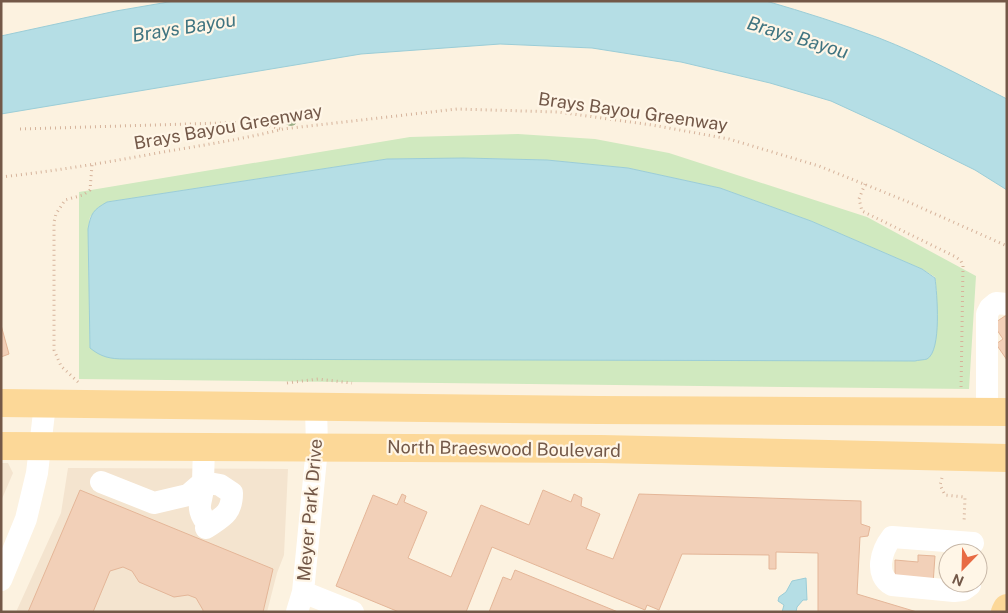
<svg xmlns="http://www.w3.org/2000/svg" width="1008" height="613" font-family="'Public Sans',sans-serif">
  <rect width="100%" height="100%" fill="#fcf2e0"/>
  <!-- residential -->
  <path fill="#f4e4cf" d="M 1,463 L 8,463 L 13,473 L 1,501 Z
    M 68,468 L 288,469 L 284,555 L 277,573 L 267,612 L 16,612 L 61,513 Z"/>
  <!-- green -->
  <path fill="#d0e9bf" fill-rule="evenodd" d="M 518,134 L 595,139 L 669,153 L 867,217 L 976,276 L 969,389 L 79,379 L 79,192 L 410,137 ZM 464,158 L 547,160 L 628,168 L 720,188 L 811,221 L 922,269 L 935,277 L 937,296 L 90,347 L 88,229 L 90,217 L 107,202 L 387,159 Z"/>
  <!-- water -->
  <path fill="#b5dee5" stroke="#9bcdd7" d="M 174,1 L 766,1 C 804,12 842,24 879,38 C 923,55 965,78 1007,99 L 1007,190 L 975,170 L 894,130 L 831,101 L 770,83 L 681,62 L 592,48 L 500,44 L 361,54 L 1,114 L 1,36 L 116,11 Z
    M 464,158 L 547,160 L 628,168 L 720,188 L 811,221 L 922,269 L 935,278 C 937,293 942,351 927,359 C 924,360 918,360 915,361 L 125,359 C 110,359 101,357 90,348 L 88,229 C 91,213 93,210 107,202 L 387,159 Z
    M 806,578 L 807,600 L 803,600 L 797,607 L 796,612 L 782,612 L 784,605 L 778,601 L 779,597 L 786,592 L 792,581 Z"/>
  <!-- building -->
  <path fill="#f2d0b8" stroke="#e4b698" d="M 1005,316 L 1007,316 L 1007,360 L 996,344 L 1003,339 L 993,324 Z
    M 1,325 L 9,354 L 1,357 Z
    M 80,490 L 273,569 L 263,612 L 203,612 L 203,610 L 196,598 L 188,595 L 174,597 L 139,582 L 132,571 L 123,567 L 110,571 L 93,612 L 28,612 Z
    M 543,490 L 571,502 L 574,494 L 582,498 L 581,506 L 600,514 L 586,549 L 613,559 L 639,494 L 861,501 L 861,524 L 870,527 L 868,536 L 860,537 L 857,594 L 917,612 L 818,612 L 818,553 L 776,552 L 776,569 L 769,569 L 769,555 L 682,554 L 659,610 L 647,605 L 645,610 L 492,547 L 466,612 L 399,612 L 336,586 L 373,495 L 397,505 L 402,494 L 406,496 L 404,502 L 427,512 L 408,558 L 451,577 L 481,505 L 529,525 Z
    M 918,555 L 935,556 L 933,584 L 895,577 L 895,560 L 918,562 Z
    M 515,570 L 618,612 L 489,612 L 503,577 L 511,580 Z"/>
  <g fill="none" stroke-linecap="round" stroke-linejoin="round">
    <!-- path -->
    <path stroke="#d6b39b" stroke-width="3" stroke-dasharray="1 4" stroke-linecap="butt" d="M 20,129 L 255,122 L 281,129
      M 1,177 C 56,171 109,162 163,152 C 204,145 244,139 283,129 L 457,109 L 558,112 L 652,125 L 729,139 L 819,166 L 906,201 L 1007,246
      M 865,184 L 859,199 L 862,211 L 956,257 L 961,261 L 963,266 L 961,391
      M 78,382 L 61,366 L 54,350 L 54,222 L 56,214 L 65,200 L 83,195 L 90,190 L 92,165
      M 287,383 L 318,379 L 352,383
      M 942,478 L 940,485 L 945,495 L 965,497 L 964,523"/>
    <!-- minor -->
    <path stroke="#fff" stroke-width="22" d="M 987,412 L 987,314 L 990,308 L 996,303 L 1007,304
      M 101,482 L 154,503 L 188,495 L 203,482 L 204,447
      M 206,528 C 222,517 232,514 232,493 L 220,485 L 203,482 C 205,499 193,505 206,522
      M 1,580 L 26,519 L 37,473 L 45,404
      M 970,585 L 963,590 L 954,591 L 892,585 C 874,575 881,551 892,537 L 973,543
      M 303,592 L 353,612
      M 297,612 L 303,592 L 317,448 L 316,407"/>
    <!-- major -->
    <path stroke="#fcd898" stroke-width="28" d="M 1,403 L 598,410 L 1007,412
      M 1,446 L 601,449 L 1007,458
      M 1005,612 L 1007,608"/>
  </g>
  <!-- trees -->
  <circle fill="#9daf88" cx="291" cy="120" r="6"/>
  <g text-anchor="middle" stroke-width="4.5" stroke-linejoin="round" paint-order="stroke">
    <!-- street labels -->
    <g font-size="18" fill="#735848" stroke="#fff6e7">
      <text transform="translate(633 112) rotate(8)" y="6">Brays Bayou Greenway</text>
      <text transform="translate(228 127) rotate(-10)" y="6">Brays Bayou Greenway</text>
      <text transform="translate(504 449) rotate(1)" y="6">North Braeswood Boulevard</text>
      <text transform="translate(310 510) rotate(-85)" y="6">Meyer Park Drive</text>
    </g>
    <!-- water labels -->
    <g font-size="19" font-style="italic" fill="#3f7480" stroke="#fff6e7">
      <text transform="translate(184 27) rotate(-9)" y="7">Brays Bayou</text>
      <text transform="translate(798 37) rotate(17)" y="7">Brays Bayou</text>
    </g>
  </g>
  <!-- border -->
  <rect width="1008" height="613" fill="none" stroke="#735848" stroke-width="5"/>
  <!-- north arrow -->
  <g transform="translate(963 568) rotate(203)"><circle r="24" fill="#fff6e7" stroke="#c7b7a7"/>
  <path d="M0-4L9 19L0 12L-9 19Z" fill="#e86b44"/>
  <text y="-8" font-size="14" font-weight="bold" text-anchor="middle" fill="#735848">N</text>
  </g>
</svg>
